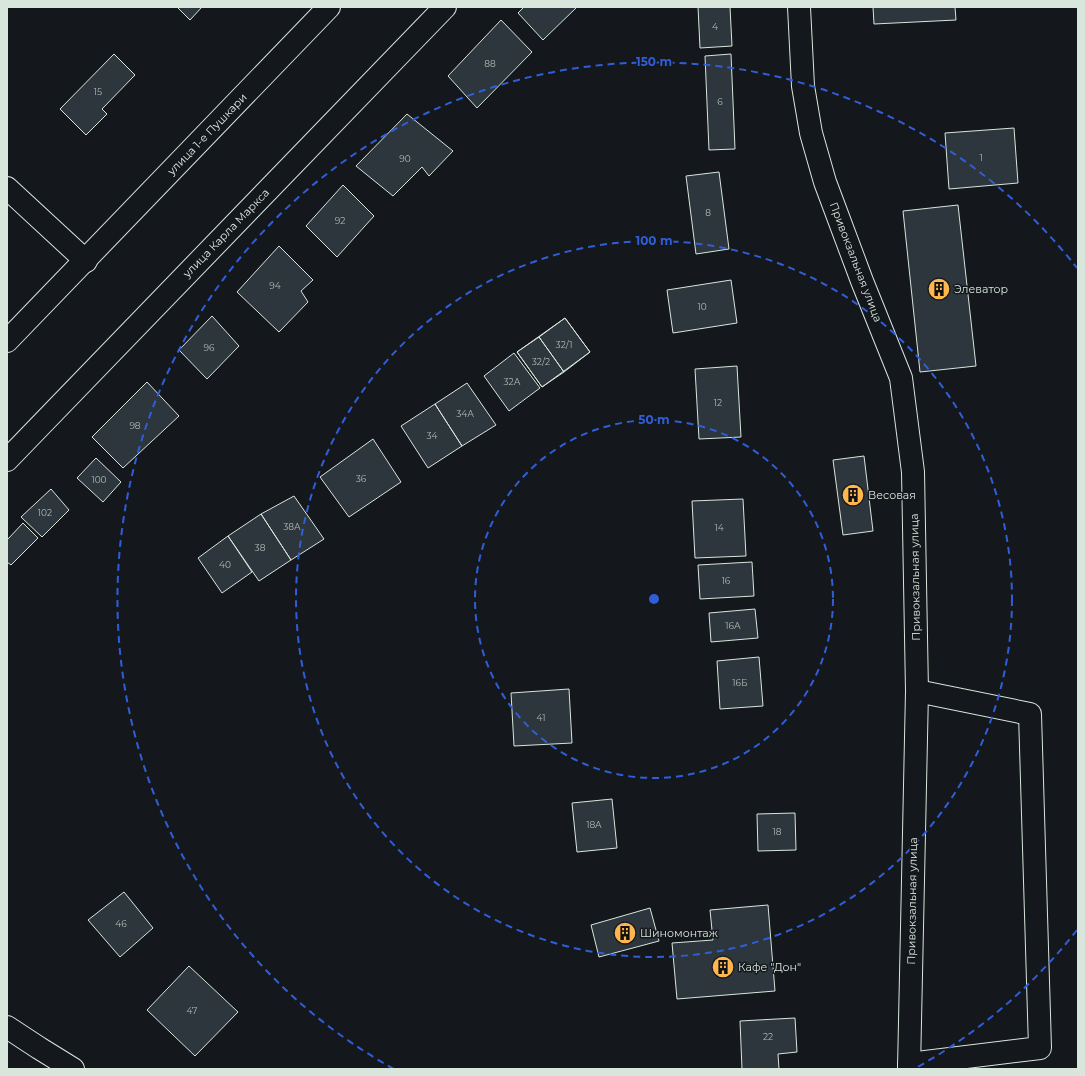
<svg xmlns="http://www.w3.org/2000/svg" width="1085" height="1076" font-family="Montserrat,sans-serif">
  <rect width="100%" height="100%" fill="#14181c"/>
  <!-- building -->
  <path fill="#2c363c" stroke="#d8e6dc" d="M 177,7 L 202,7 L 190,20 Z
    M 524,7 L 577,7 L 543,40 L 518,13 Z
    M 698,7 L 730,7 L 732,46 L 700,48 Z
    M 873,7 L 955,7 L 956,20 L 874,24 Z
    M 501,20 L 532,52 L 477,108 L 448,76 Z
    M 114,54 L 135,75 L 102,109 L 107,114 L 86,135 L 60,109 Z
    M 731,54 L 735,149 L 709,150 L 705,56 Z
    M 407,114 L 453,151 L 429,176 L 422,167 L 393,196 L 356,166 Z
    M 1014,128 L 1018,183 L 949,189 L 945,133 Z
    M 719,172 L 729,249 L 696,254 L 686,176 Z
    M 343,185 L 374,216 L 337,257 L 306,226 Z
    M 958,205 L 976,366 L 920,372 L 903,211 Z
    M 279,246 L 313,280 L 301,291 L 308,302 L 279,332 L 237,292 Z
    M 731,280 L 737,323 L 673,333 L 667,290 Z
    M 212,316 L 239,346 L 207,379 L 179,350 Z
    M 565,318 L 590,352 L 564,372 L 539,337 Z
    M 565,318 L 590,352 L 542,387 L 517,352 Z
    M 539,337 L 564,372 L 542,387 L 517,352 Z
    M 514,353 L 540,388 L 509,411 L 484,376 Z
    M 737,366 L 741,437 L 699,439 L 695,369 Z
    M 147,382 L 179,416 L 123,468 L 92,437 Z
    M 467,383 L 496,425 L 462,446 L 435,404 Z
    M 435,404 L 462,446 L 428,468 L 401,426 Z
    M 373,439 L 401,482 L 349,517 L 320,477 Z
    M 864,456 L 873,531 L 843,535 L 833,460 Z
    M 96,458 L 121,482 L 103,502 L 77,478 Z
    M 51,489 L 69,510 L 42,537 L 21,517 Z
    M 294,496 L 324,539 L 291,560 L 261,514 Z
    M 743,499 L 746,556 L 695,558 L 692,501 Z
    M 261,514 L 291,560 L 259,581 L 228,536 Z
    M 23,523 L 38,538 L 11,565 L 7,562 L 7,540 Z
    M 228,536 L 252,572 L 222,593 L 198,558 Z
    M 752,562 L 754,596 L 700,599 L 698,565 Z
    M 755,609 L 758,638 L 711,642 L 709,613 Z
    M 759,657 L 763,706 L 720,709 L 717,661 Z
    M 569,689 L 572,743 L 514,746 L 511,693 Z
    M 612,799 L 617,848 L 577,852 L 572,803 Z
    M 795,813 L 796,850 L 758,851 L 757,814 Z
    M 124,892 L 153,928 L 120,957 L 88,920 Z
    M 768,905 L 775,991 L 677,999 L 672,943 L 713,940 L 710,910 Z
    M 650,908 L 659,941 L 599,957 L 591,925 Z
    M 189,966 L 238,1012 L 195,1056 L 147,1010 Z
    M 795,1018 L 797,1052 L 778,1054 L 779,1069 L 742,1069 L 740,1021 Z"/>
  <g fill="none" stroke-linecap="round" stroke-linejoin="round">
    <!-- minor casing -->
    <g stroke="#d8e6dc" stroke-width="24">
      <path id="minor" d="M 7,188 L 86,261
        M 7,460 L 445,7
        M 7,1027 L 39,1048 L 73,1069
        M 909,1064 L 1040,1048 L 1030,714 L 917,691"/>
    </g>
    <!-- major casing -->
    <g stroke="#d8e6dc" stroke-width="24">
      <path id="major" d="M 799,7 L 803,86 L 811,133 L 825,182 L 862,281 L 901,378 L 913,472 L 917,691 L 909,1069
        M 7,341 L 329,7"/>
    </g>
    <!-- minor -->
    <use href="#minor" stroke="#14181c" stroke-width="22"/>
    <!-- major -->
    <use href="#major" stroke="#14181c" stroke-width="22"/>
  </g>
  <!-- distance rings -->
  <g fill="none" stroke="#305dd8" stroke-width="2" stroke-dasharray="7 5">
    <circle cx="654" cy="599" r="179"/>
    <circle cx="654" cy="599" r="358"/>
    <path d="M1077 930A537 537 0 0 1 914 1069M394 1069A537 537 0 1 1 1077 268"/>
  </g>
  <!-- icons -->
  <defs>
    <g id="building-disc" transform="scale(1.15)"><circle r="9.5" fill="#ffb74d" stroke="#14181c"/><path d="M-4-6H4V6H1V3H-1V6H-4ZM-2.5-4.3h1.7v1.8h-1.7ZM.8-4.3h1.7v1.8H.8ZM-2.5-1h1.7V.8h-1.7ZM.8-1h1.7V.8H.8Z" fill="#111"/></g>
  </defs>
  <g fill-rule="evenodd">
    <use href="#building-disc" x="939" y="289"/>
    <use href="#building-disc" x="853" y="495"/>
    <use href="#building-disc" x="625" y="933"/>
    <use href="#building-disc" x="723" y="967"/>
  </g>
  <g text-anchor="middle" stroke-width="3" stroke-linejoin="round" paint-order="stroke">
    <!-- number labels -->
    <g font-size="9" fill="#adbab4">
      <text x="715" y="30">4</text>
      <text x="490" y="67">88</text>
      <text x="98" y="95">15</text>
      <text x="720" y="105">6</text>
      <text x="981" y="161">1</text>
      <text x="405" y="162">90</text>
      <text x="708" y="216">8</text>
      <text x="340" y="224">92</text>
      <text x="275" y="289">94</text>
      <text x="702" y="310">10</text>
      <text x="564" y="348">32/1</text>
      <text x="209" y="351">96</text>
      <text x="541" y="365">32/2</text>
      <text x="512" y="385">32А</text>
      <text x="718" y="406">12</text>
      <text x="465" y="417">34А</text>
      <text x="135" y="429">98</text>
      <text x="432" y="439">34</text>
      <text x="361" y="482">36</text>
      <text x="99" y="483">100</text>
      <text x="45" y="516">102</text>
      <text x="292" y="530">38А</text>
      <text x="719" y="531">14</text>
      <text x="260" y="551">38</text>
      <text x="225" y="568">40</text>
      <text x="726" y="584">16</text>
      <text x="733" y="629">16А</text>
      <text x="740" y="686">16Б</text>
      <text x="541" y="721">41</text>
      <text x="594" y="828">18А</text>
      <text x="777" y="835">18</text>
      <text x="121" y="927">46</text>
      <text x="192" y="1014">47</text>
      <text x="768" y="1040">22</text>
    </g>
    <!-- street labels -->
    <g font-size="11" fill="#d8e6dc" stroke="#14181c">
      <text transform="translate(207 134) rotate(-46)" y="4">улица 1-е Пушкари</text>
      <text transform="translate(226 233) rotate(-46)" y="4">улица Карла Маркса</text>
      <text transform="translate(856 262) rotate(69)" y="4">Привокзальная улица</text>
      <text transform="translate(915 577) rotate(-91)" y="4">Привокзальная улица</text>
      <text transform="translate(912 901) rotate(-89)" y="4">Привокзальная улица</text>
    </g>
    <!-- poi labels -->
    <g font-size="11" fill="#d8e6dc" stroke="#14181c" text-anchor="start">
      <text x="954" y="293">Элеватор</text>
      <text x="868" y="499">Весовая</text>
      <text x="640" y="937">Шиномонтаж</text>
      <text x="738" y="971">Кафе "Дон"</text>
    </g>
  </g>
  <circle cx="654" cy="599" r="6" fill="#305dd8" stroke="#14181c" stroke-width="2"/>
  <g font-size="12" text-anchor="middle" font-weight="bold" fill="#305dd8" stroke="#14181c" stroke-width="3" stroke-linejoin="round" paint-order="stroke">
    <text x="654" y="66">150 m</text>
    <text x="654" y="245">100 m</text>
    <text x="654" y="424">50 m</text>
  </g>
  <!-- border -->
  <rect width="1085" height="1076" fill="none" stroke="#d8e6dc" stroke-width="16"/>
</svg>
